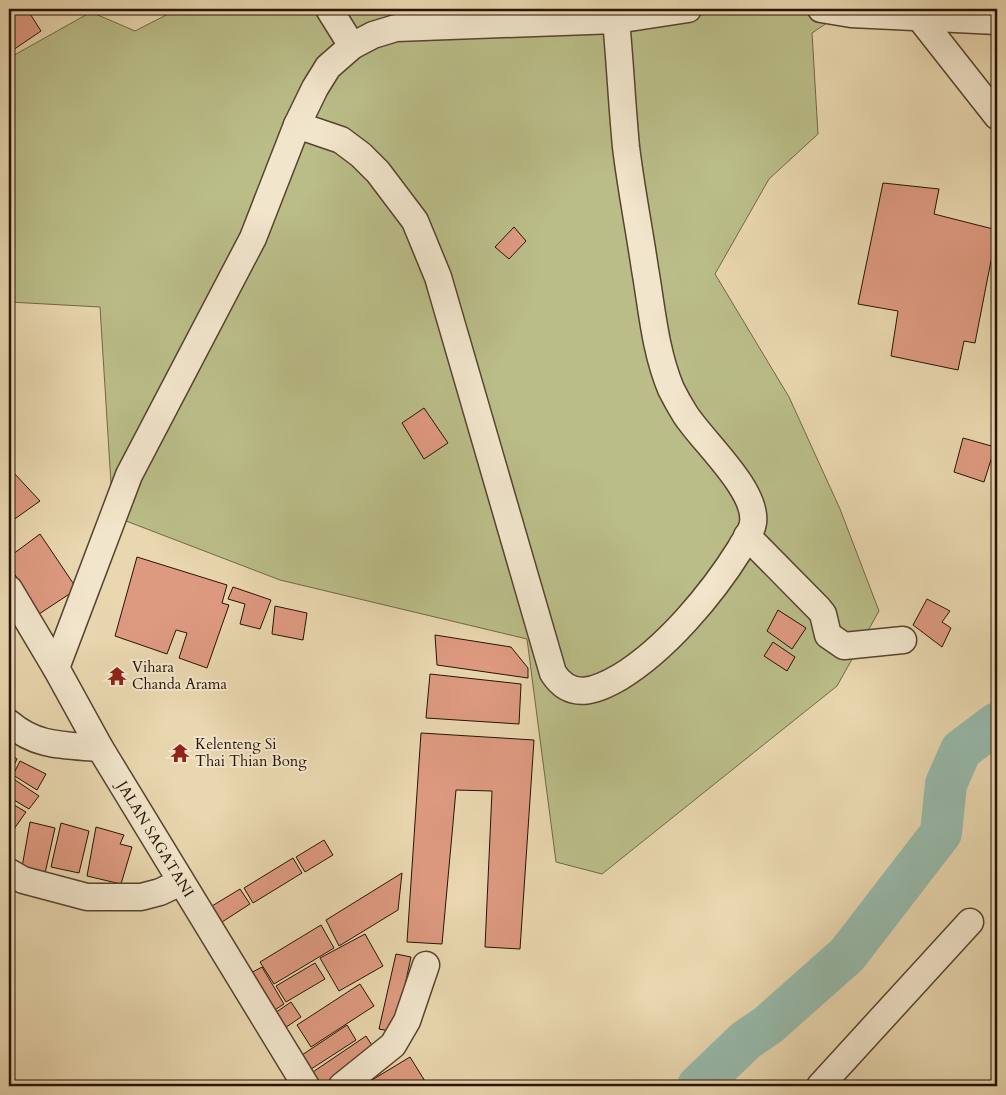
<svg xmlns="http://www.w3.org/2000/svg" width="1006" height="1095" font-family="Cardo,serif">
  <rect width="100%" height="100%" fill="#e9d7af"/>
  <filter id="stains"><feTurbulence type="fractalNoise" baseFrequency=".004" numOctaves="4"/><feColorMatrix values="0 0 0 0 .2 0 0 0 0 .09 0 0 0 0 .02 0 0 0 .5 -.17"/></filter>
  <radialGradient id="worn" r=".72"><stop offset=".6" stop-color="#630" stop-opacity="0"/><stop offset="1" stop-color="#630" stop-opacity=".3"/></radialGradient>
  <!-- green -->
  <path fill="#babd88" stroke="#706846" d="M 178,9 L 848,9 L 812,33 L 818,134 L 769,179 L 715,274 L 789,397 L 840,509 L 879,611 L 837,686 L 602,874 L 556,862 L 527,639 L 280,580 L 113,516 L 100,307 L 9,302 L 9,58 L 91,12 L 135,31 Z"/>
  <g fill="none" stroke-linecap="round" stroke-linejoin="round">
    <!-- river -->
    <path stroke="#97baab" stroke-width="42" d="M 698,1086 L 746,1040 L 768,1025 L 847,955 L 941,833 L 946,784 L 961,750 L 997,723"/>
  </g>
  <!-- building -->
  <path fill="#de9a81" stroke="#261303" d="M 9,9 L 27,9 L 41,31 L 13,50 L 9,44 Z
    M 883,183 L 939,189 L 934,214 L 997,230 L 975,343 L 964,341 L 958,370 L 891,356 L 898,311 L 858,304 Z
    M 514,227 L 526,241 L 509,259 L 495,247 Z
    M 424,408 L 448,443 L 424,459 L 402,423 Z
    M 963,438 L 995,447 L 984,482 L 954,472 Z
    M 13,472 L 40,501 L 9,523 L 9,476 Z
    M 40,534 L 77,589 L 39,614 L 9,565 L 9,557 Z
    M 137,557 L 227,585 L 222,603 L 229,605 L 207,668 L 179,658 L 187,633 L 176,630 L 167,654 L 115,636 Z
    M 233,587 L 271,600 L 260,629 L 240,624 L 245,604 L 228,599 Z
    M 927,599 L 950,611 L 942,622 L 951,628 L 942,647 L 913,625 Z
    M 275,606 L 307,613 L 303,640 L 272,634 Z
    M 778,610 L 806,628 L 792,649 L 767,631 Z
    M 435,635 L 511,647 L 528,668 L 528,678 L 437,665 Z
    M 773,642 L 795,657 L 787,671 L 764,656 Z
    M 430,674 L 521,684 L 519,724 L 426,718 Z
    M 421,733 L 534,740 L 520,949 L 485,947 L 492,791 L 456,790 L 442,944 L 407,942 Z
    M 9,753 L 17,759 L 9,775 Z
    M 20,761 L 46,774 L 37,790 L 13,775 Z
    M 12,778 L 39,796 L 29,809 L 9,797 L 9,783 Z
    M 9,802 L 26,812 L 9,836 Z
    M 30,822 L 55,828 L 44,878 L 21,873 Z
    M 61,823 L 89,831 L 79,873 L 51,867 Z
    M 96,827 L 124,835 L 120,844 L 132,847 L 121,884 L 87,876 Z
    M 324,840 L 333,855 L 305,872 L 296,857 Z
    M 293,858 L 302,873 L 253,903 L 244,888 Z
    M 402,873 L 398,910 L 339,946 L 326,920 Z
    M 240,889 L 250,904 L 222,922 L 212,906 Z
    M 321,925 L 334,948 L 274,984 L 260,962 Z
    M 365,934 L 383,966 L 339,991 L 320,958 Z
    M 396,954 L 411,957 L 395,1032 L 379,1029 Z
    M 315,963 L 325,979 L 286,1002 L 276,986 Z
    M 262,967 L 284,1004 L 270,1013 L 247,975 Z
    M 360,984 L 374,1006 L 311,1047 L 297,1025 Z
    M 291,1002 L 301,1017 L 282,1030 L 272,1015 Z
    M 347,1025 L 356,1040 L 305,1073 L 296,1059 Z
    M 366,1036 L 375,1050 L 323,1086 L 314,1086 L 307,1076 Z
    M 410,1057 L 428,1086 L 362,1086 Z"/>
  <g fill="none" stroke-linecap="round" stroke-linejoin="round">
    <!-- minor casing -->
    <g stroke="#57442e" stroke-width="29">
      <g id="minor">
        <path d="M 329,9 L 352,46"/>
        <path d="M 821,9 L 851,14 L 997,21"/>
        <path d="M 919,17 L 997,116"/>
        <path d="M 297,125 L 341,140 L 361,155 L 378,172 L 415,221 L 438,277 L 553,673 C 571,701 596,691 620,677 C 666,649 712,594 740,549 C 744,541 752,532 753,523 C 758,490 702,441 685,414 C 680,406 675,397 671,389 C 655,351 652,309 645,269 C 639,228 631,188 626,147 C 622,105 620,62 616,20"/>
        <path d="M 747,536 L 819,609 L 823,614 L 828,635 L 844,646 L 903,640"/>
        <path id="s1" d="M 9,589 L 56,668 L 100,748 L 306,1086"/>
        <path d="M 56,668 L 129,475 L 253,238 L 297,125 L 315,88 L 328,67 L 352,46 L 373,35 L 396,28 L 616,20 L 688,9"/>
        <path d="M 9,723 C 37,747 64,745 100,748"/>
        <path d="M 9,872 L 23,880 L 87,897 L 141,897 L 160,892 L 181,882"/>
        <path d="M 342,1086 L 393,1045 L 407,1021 L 426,965"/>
        <path d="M 820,1086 L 970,922"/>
      </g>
    </g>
    <!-- minor -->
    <use href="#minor" stroke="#f1e5cb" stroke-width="26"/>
  </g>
  <!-- icons -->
  <defs>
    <g id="temple-bare" transform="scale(1.5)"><path d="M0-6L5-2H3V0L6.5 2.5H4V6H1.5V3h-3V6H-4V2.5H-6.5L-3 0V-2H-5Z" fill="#8f2418" stroke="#f1e5cb" stroke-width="2.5" paint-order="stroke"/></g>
  </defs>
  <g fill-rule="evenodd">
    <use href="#temple-bare" x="117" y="676"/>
    <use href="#temple-bare" x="180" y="753"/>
  </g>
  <g text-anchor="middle" stroke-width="4" stroke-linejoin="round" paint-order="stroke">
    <!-- poi labels -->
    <g font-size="15" fill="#261303" stroke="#f1e5cb" text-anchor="start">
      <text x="132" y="672">Vihara<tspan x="132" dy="17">Chanda Arama</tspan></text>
      <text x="195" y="749">Kelenteng Si<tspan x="195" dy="17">Thai Thian Bong</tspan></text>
    </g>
    <!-- street labels -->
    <g font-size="15" fill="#261303" stroke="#f1e5cb">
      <text dy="5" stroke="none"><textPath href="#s1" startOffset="290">JALAN SAGATANI</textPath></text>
    </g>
  </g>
  <!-- margin -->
  <rect width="1006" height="1095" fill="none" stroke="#e9d7af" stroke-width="30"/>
  <rect x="10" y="10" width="986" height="1075" fill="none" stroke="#261303" stroke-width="2.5"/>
  <rect x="15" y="15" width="976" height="1065" fill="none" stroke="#261303"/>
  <rect width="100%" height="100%" filter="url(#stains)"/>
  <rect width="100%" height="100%" fill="url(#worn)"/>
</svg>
